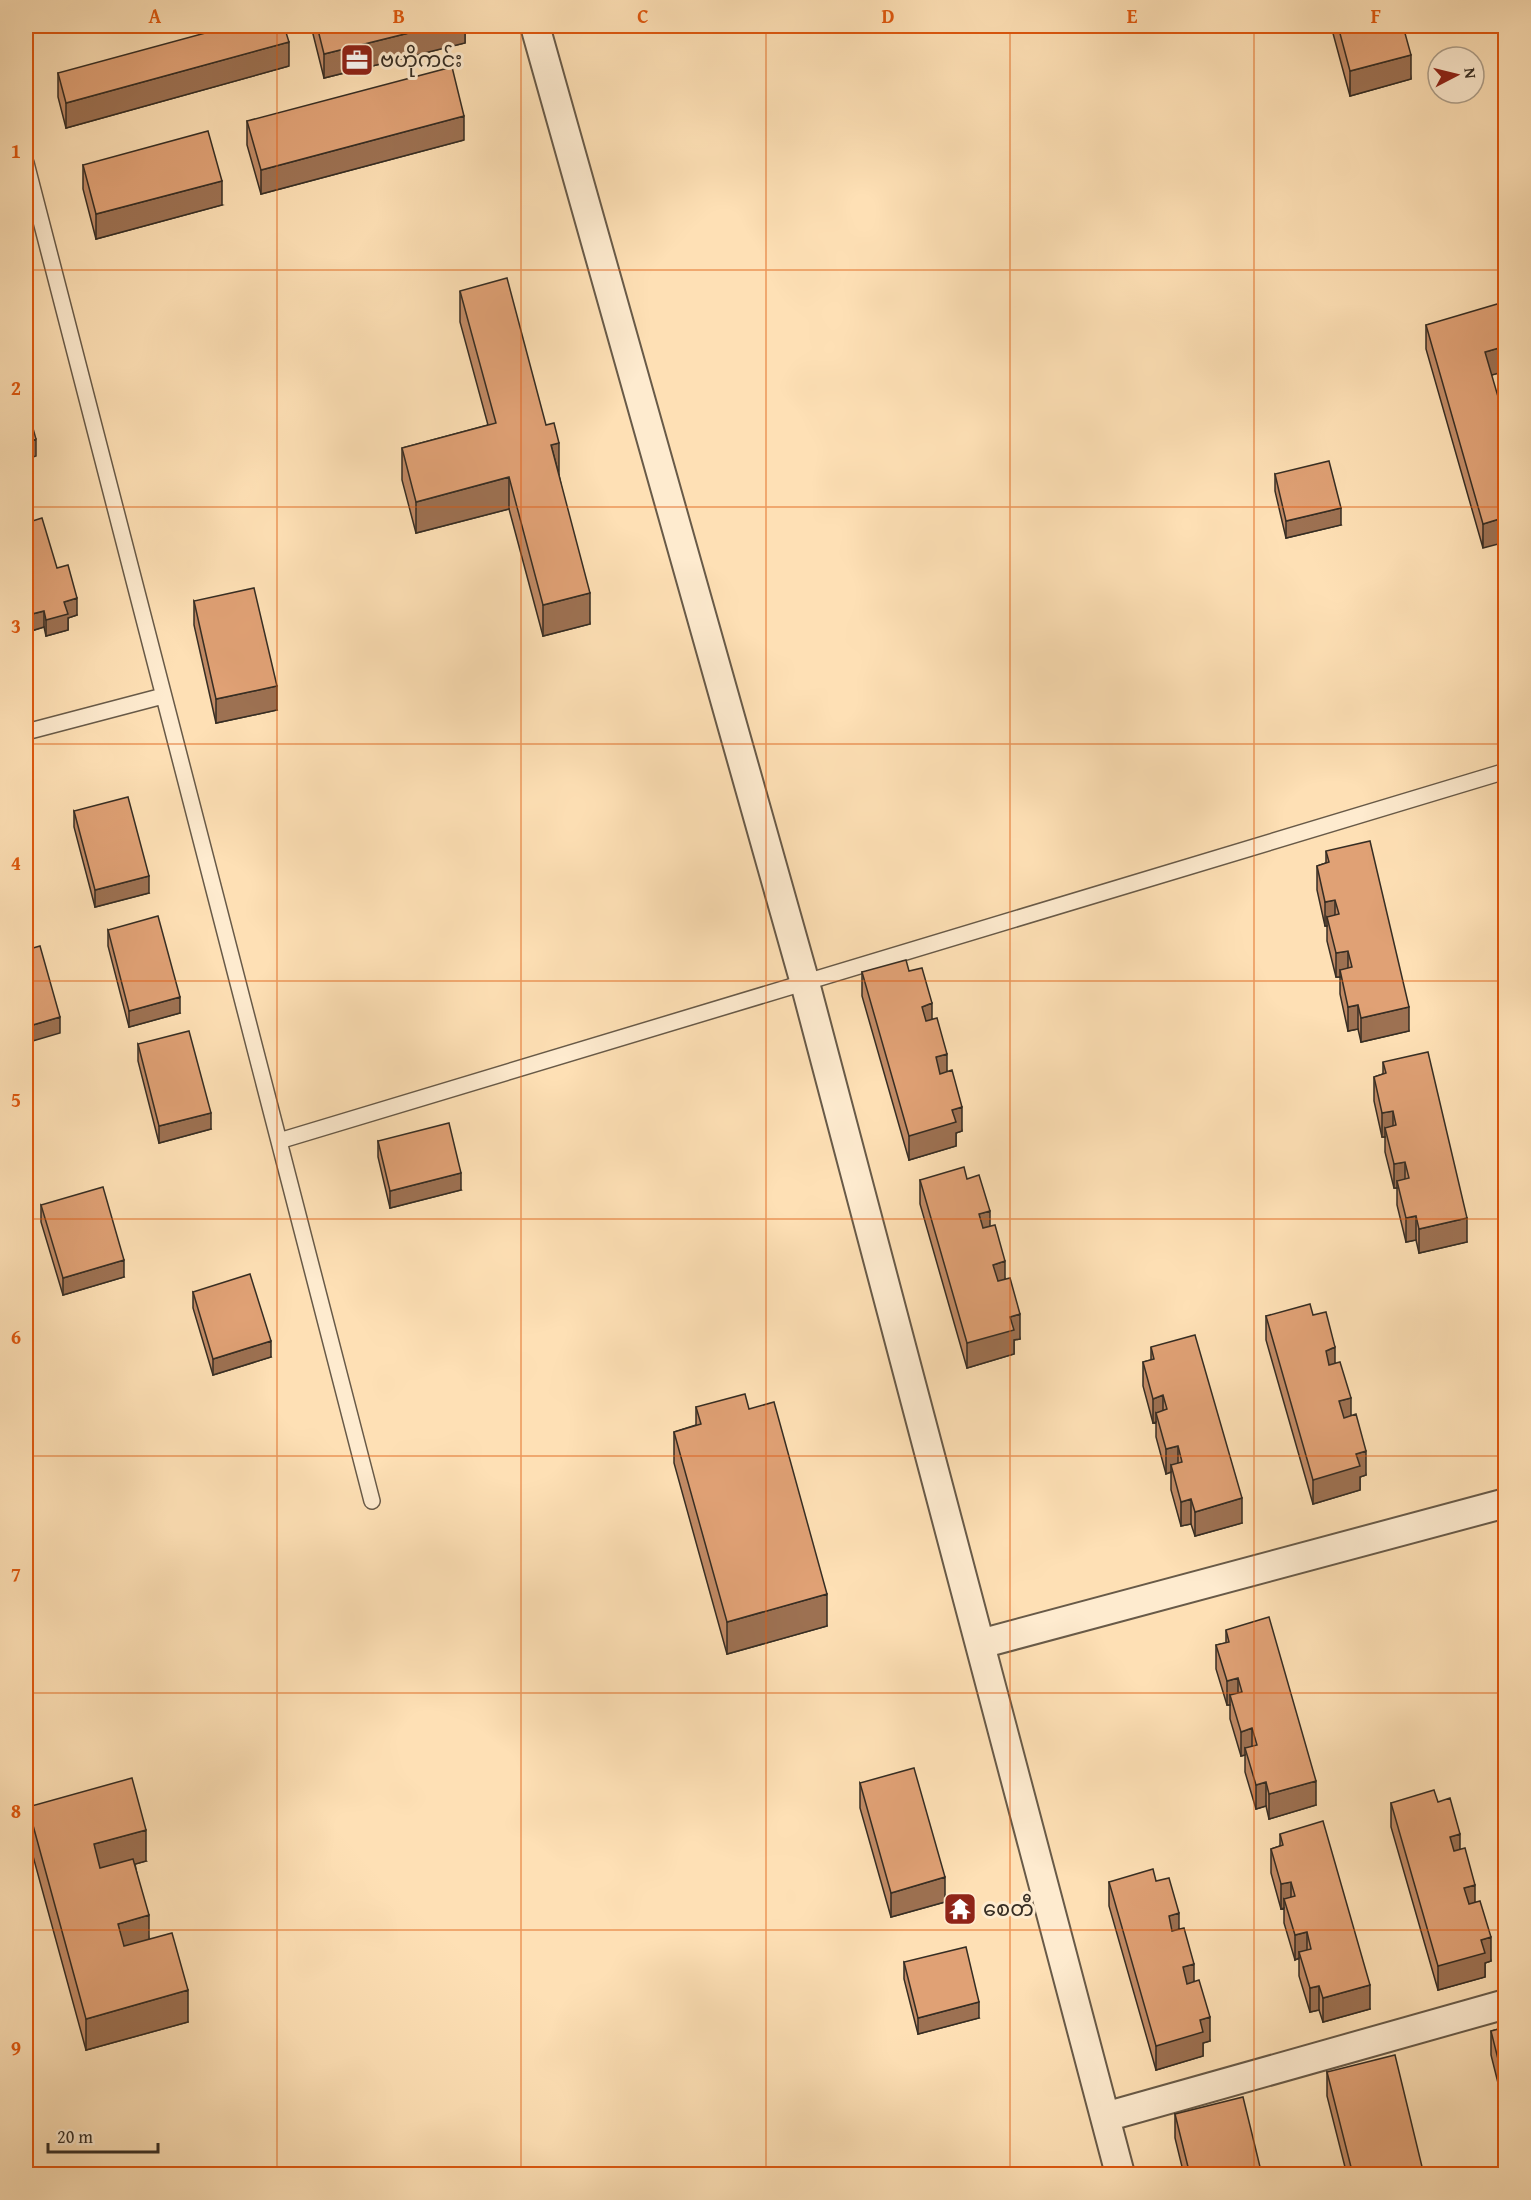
<svg xmlns="http://www.w3.org/2000/svg" width="1531" height="2200" font-family="'Gentium Book Plus','Noto Sans Myanmar',serif">
  <rect width="100%" height="100%" fill="#fee0b5"/>
  <filter id="stains"><feTurbulence type="fractalNoise" baseFrequency=".00333" numOctaves="4"/><feColorMatrix values="0 0 0 0 .2 0 0 0 0 .09 0 0 0 0 .02 0 0 0 .5 -.17"/></filter>
  <radialGradient id="worn" r=".72"><stop offset=".6" stop-color="#630" stop-opacity="0"/><stop offset="1" stop-color="#630" stop-opacity=".3"/></radialGradient>
  <g fill="none" stroke-linecap="round" stroke-linejoin="round">
    <!-- service casing -->
    <g stroke="#685a48" stroke-width="18">
      <path id="service" d="M 26,163 L 372,1501
        M 26,732 L 163,696
        M 279,1141 L 1506,771"/>
    </g>
    <!-- minor casing -->
    <g stroke="#685a48" stroke-width="32">
      <path id="minor" d="M 535,26 L 805,983 L 1120,2174
        M 980,1644 L 1506,1503
        M 1105,2117 L 1506,2004"/>
    </g>
    <!-- service -->
    <use href="#service" stroke="#feebcf" stroke-width="15"/>
    <!-- minor -->
    <use href="#minor" stroke="#feebcf" stroke-width="28"/>
  </g>
  <!-- wall -->
  <path fill="#c18a65" stroke="#362d23" stroke-width="1.5" d="M 311,26 L 465,26 L 465,43 L 324,78 Z
    M 1331,26 L 1403,26 L 1411,79 L 1350,96 Z
    M 1506,65 L 1506,115 L 1499,91 L 1499,67 Z
    M 289,66 L 66,128 L 58,97 L 58,73 Z
    M 247,121 L 464,140 L 261,194 L 247,145 Z
    M 83,165 L 222,205 L 96,239 L 83,189 Z
    M 460,291 L 559,475 L 590,624 L 543,636 L 509,509 L 416,533 L 402,480 L 402,448 L 488,425 L 460,322 Z
    M 1506,308 L 1506,371 L 1491,375 L 1483,548 L 1426,349 L 1426,325 Z
    M 1275,474 L 1341,525 L 1286,538 L 1275,491 Z
    M 26,523 L 57,568 L 77,615 L 68,618 L 68,630 L 46,636 L 44,627 L 28,632 L 26,623 Z
    M 194,601 L 277,710 L 216,723 L 194,625 Z
    M 74,811 L 149,893 L 95,907 L 74,827 Z
    M 1326,851 L 1409,1031 L 1361,1042 L 1358,1029 L 1348,1031 L 1340,994 L 1340,977 L 1336,977 L 1327,941 L 1327,926 L 1325,926 L 1317,890 L 1317,866 L 1326,863 Z
    M 108,930 L 180,1013 L 129,1027 L 108,946 Z
    M 909,971 L 932,1019 L 947,1072 L 962,1131 L 956,1133 L 956,1146 L 909,1160 L 862,996 L 862,972 Z
    M 1506,1031 L 1506,1082 L 1499,1057 L 1499,1032 Z
    M 138,1044 L 211,1129 L 159,1143 L 138,1061 Z
    M 1383,1062 L 1467,1242 L 1419,1253 L 1416,1240 L 1406,1242 L 1397,1205 L 1397,1188 L 1394,1188 L 1385,1152 L 1385,1137 L 1382,1137 L 1374,1101 L 1374,1077 L 1383,1074 Z
    M 378,1141 L 461,1190 L 390,1208 L 378,1157 Z
    M 967,1179 L 990,1227 L 1005,1279 L 1020,1339 L 1014,1340 L 1014,1354 L 967,1368 L 920,1204 L 920,1180 Z
    M 41,1205 L 124,1277 L 63,1295 L 41,1222 Z
    M 193,1292 L 271,1357 L 213,1375 L 193,1308 Z
    M 1313,1315 L 1335,1363 L 1351,1416 L 1366,1475 L 1360,1477 L 1360,1490 L 1313,1504 L 1266,1340 L 1266,1316 Z
    M 1151,1347 L 1242,1523 L 1195,1536 L 1191,1524 L 1181,1526 L 1171,1490 L 1171,1472 L 1166,1474 L 1156,1437 L 1156,1422 L 1153,1423 L 1143,1386 L 1143,1362 L 1151,1360 Z
    M 696,1407 L 749,1409 L 827,1626 L 727,1654 L 674,1463 L 674,1432 L 696,1425 Z
    M 1226,1630 L 1316,1805 L 1269,1819 L 1266,1806 L 1256,1809 L 1245,1772 L 1245,1755 L 1241,1756 L 1230,1719 L 1230,1705 L 1227,1705 L 1216,1669 L 1216,1645 L 1226,1643 Z
    M 860,1783 L 945,1902 L 891,1917 L 860,1808 Z
    M 1438,1802 L 1460,1850 L 1491,1961 L 1485,1963 L 1485,1977 L 1438,1990 L 1391,1827 L 1391,1803 Z
    M 28,1807 L 146,1861 L 135,1864 L 149,1939 L 188,2022 L 86,2050 L 28,1838 Z
    M 1280,1834 L 1370,2009 L 1323,2022 L 1319,2010 L 1310,2012 L 1299,1976 L 1299,1958 L 1295,1960 L 1284,1923 L 1284,1908 L 1281,1909 L 1271,1873 L 1271,1849 L 1280,1846 Z
    M 1156,1881 L 1179,1929 L 1194,1982 L 1210,2041 L 1203,2043 L 1203,2056 L 1156,2070 L 1109,1906 L 1109,1882 Z
    M 904,1962 L 979,2018 L 918,2034 L 904,1979 Z
    M 1506,2027 L 1506,2115 L 1491,2055 L 1491,2031 Z
    M 1327,2072 L 1424,2175 L 1347,2175 L 1327,2096 Z
    M 1175,2114 L 1262,2175 L 1184,2175 L 1175,2138 Z"/>
  <!-- shaded-wall -->
  <path fill="#9d7152" stroke="#362d23" stroke-width="1.5" d="M 437,26 L 465,26 L 465,43 L 324,78 L 324,54 Z
    M 289,42 L 289,66 L 66,128 L 66,103 Z
    M 1411,55 L 1411,79 L 1350,96 L 1350,71 Z
    M 464,116 L 464,140 L 261,194 L 261,170 Z
    M 222,181 L 222,205 L 96,239 L 96,214 Z
    M 1506,346 L 1506,371 L 1485,377 L 1485,352 Z
    M 36,439 L 36,456 L 27,459 L 27,471 L 26,472 L 26,443 Z
    M 559,443 L 559,475 L 551,445 Z
    M 509,477 L 509,509 L 416,533 L 416,502 Z
    M 1341,508 L 1341,525 L 1286,538 L 1286,521 Z
    M 1506,517 L 1506,542 L 1483,548 L 1483,524 Z
    M 590,593 L 590,624 L 543,636 L 543,605 Z
    M 77,598 L 77,615 L 68,618 L 68,630 L 46,636 L 46,620 L 64,602 Z
    M 44,611 L 44,627 L 28,632 L 28,615 Z
    M 277,686 L 277,710 L 216,723 L 216,699 Z
    M 149,876 L 149,893 L 95,907 L 95,890 Z
    M 1335,900 L 1335,924 L 1327,917 L 1327,926 L 1325,926 L 1325,902 Z
    M 28,905 L 28,922 L 26,923 L 26,906 Z
    M 1348,951 L 1348,975 L 1340,970 L 1340,977 L 1336,977 L 1336,953 Z
    M 180,997 L 180,1013 L 129,1027 L 129,1011 Z
    M 932,1003 L 932,1028 L 922,1031 L 922,1007 Z
    M 1358,1005 L 1358,1029 L 1348,1031 L 1348,1007 Z
    M 1409,1007 L 1409,1031 L 1361,1042 L 1361,1018 Z
    M 60,1017 L 60,1033 L 26,1043 L 26,1027 Z
    M 947,1054 L 947,1078 L 936,1081 L 936,1057 Z
    M 962,1107 L 962,1131 L 956,1133 L 956,1146 L 909,1160 L 909,1136 L 952,1110 Z
    M 1393,1111 L 1393,1135 L 1385,1128 L 1385,1137 L 1382,1137 L 1382,1113 Z
    M 211,1113 L 211,1129 L 159,1143 L 159,1126 Z
    M 1405,1162 L 1405,1186 L 1397,1181 L 1397,1188 L 1394,1188 L 1394,1164 Z
    M 461,1173 L 461,1190 L 390,1208 L 390,1191 Z
    M 990,1211 L 990,1235 L 979,1238 L 979,1214 Z
    M 1416,1216 L 1416,1240 L 1406,1242 L 1406,1218 Z
    M 1467,1218 L 1467,1242 L 1419,1253 L 1419,1229 Z
    M 124,1260 L 124,1277 L 63,1295 L 63,1278 Z
    M 1005,1261 L 1005,1286 L 993,1289 L 993,1265 Z
    M 1020,1314 L 1020,1339 L 1014,1340 L 1014,1354 L 967,1368 L 967,1343 L 1010,1317 Z
    M 271,1341 L 271,1357 L 213,1375 L 213,1359 Z
    M 1335,1347 L 1335,1371 L 1326,1375 L 1326,1351 Z
    M 1163,1395 L 1163,1420 L 1156,1413 L 1156,1422 L 1153,1423 L 1153,1399 Z
    M 1351,1398 L 1351,1422 L 1339,1425 L 1339,1401 Z
    M 1178,1446 L 1178,1470 L 1171,1465 L 1171,1472 L 1166,1474 L 1166,1449 Z
    M 1366,1451 L 1366,1475 L 1360,1477 L 1360,1490 L 1313,1504 L 1313,1480 L 1356,1454 Z
    M 1242,1498 L 1242,1523 L 1195,1536 L 1195,1512 Z
    M 1191,1499 L 1191,1524 L 1181,1526 L 1181,1502 Z
    M 827,1594 L 827,1626 L 727,1654 L 727,1622 Z
    M 1238,1678 L 1238,1702 L 1230,1695 L 1230,1705 L 1227,1705 L 1227,1681 Z
    M 1252,1728 L 1252,1753 L 1245,1748 L 1245,1755 L 1241,1756 L 1241,1732 Z
    M 1316,1781 L 1316,1805 L 1269,1819 L 1269,1794 Z
    M 1266,1782 L 1266,1806 L 1256,1809 L 1256,1785 Z
    M 146,1830 L 146,1861 L 94,1876 L 94,1844 Z
    M 1460,1834 L 1460,1859 L 1450,1861 L 1450,1837 Z
    M 945,1877 L 945,1902 L 891,1917 L 891,1893 Z
    M 1291,1882 L 1291,1906 L 1284,1899 L 1284,1908 L 1281,1909 L 1281,1884 Z
    M 1475,1885 L 1475,1909 L 1464,1912 L 1464,1888 Z
    M 1179,1913 L 1179,1937 L 1169,1940 L 1169,1916 Z
    M 149,1915 L 149,1946 L 118,1955 L 118,1924 Z
    M 1307,1932 L 1307,1956 L 1299,1952 L 1299,1958 L 1295,1960 L 1295,1935 Z
    M 1491,1937 L 1491,1961 L 1485,1963 L 1485,1977 L 1438,1990 L 1438,1966 L 1481,1940 Z
    M 1194,1964 L 1194,1988 L 1183,1991 L 1183,1967 Z
    M 1370,1985 L 1370,2009 L 1323,2022 L 1323,1998 Z
    M 1319,1986 L 1319,2010 L 1310,2012 L 1310,1988 Z
    M 188,1990 L 188,2022 L 86,2050 L 86,2019 Z
    M 979,2002 L 979,2018 L 918,2034 L 918,2018 Z
    M 1210,2017 L 1210,2041 L 1203,2043 L 1203,2056 L 1156,2070 L 1156,2046 L 1200,2020 Z"/>
  <!-- building -->
  <path fill="#e0a175" stroke="#362d23" stroke-width="1.5" d="M 231,26 L 284,26 L 289,42 L 66,103 L 58,73 Z
    M 317,26 L 437,26 L 324,54 Z
    M 1338,26 L 1403,26 L 1411,55 L 1350,71 Z
    M 1506,65 L 1506,91 L 1499,67 Z
    M 452,67 L 464,116 L 261,170 L 247,121 Z
    M 208,131 L 222,181 L 96,214 L 83,165 Z
    M 507,278 L 546,425 L 554,423 L 559,443 L 551,445 L 590,593 L 543,605 L 509,477 L 416,502 L 402,448 L 496,423 L 460,291 Z
    M 1504,302 L 1506,308 L 1506,346 L 1485,352 L 1506,424 L 1506,517 L 1483,524 L 1426,325 Z
    M 26,407 L 27,407 L 36,439 L 26,443 Z
    M 1329,461 L 1341,508 L 1286,521 L 1275,474 Z
    M 42,518 L 57,568 L 68,565 L 77,598 L 64,602 L 68,614 L 46,620 L 44,611 L 28,615 L 26,606 L 26,523 Z
    M 254,588 L 277,686 L 216,699 L 194,601 Z
    M 128,797 L 149,876 L 95,890 L 74,811 Z
    M 1370,841 L 1409,1007 L 1361,1018 L 1358,1005 L 1348,1007 L 1340,970 L 1352,967 L 1348,951 L 1336,953 L 1327,917 L 1339,914 L 1335,900 L 1325,902 L 1317,866 L 1329,862 L 1326,851 Z
    M 26,895 L 28,905 L 26,906 Z
    M 158,916 L 180,997 L 129,1011 L 108,930 Z
    M 40,946 L 60,1017 L 26,1027 L 26,950 Z
    M 906,960 L 909,971 L 922,968 L 932,1003 L 922,1007 L 926,1021 L 937,1018 L 947,1054 L 936,1057 L 940,1074 L 952,1070 L 962,1107 L 952,1110 L 956,1122 L 909,1136 L 862,972 Z
    M 189,1031 L 211,1113 L 159,1126 L 138,1044 Z
    M 1506,1031 L 1506,1058 L 1499,1032 Z
    M 1428,1052 L 1467,1218 L 1419,1229 L 1416,1216 L 1406,1218 L 1397,1181 L 1409,1178 L 1405,1162 L 1394,1164 L 1385,1128 L 1396,1125 L 1393,1111 L 1382,1113 L 1374,1077 L 1386,1073 L 1383,1062 Z
    M 449,1123 L 461,1173 L 390,1191 L 378,1141 Z
    M 964,1167 L 967,1179 L 979,1175 L 990,1211 L 979,1214 L 983,1228 L 995,1225 L 1005,1261 L 993,1265 L 998,1281 L 1010,1278 L 1020,1314 L 1010,1317 L 1014,1330 L 967,1343 L 920,1180 Z
    M 103,1187 L 124,1260 L 63,1278 L 41,1205 Z
    M 250,1274 L 271,1341 L 213,1359 L 193,1292 Z
    M 1310,1304 L 1313,1315 L 1326,1312 L 1335,1347 L 1326,1351 L 1329,1365 L 1340,1362 L 1351,1398 L 1339,1401 L 1344,1418 L 1356,1414 L 1366,1451 L 1356,1454 L 1360,1466 L 1313,1480 L 1266,1316 Z
    M 1195,1335 L 1242,1498 L 1195,1512 L 1191,1499 L 1181,1502 L 1171,1465 L 1182,1462 L 1178,1446 L 1166,1449 L 1156,1413 L 1167,1409 L 1163,1395 L 1153,1399 L 1143,1362 L 1154,1359 L 1151,1347 Z
    M 745,1394 L 749,1409 L 774,1402 L 827,1594 L 727,1622 L 674,1432 L 701,1424 L 696,1407 Z
    M 1269,1617 L 1316,1781 L 1269,1794 L 1266,1782 L 1256,1785 L 1245,1748 L 1257,1745 L 1252,1728 L 1241,1732 L 1230,1695 L 1242,1692 L 1238,1678 L 1227,1681 L 1216,1645 L 1229,1642 L 1226,1630 Z
    M 914,1768 L 945,1877 L 891,1893 L 860,1783 Z
    M 132,1778 L 146,1830 L 94,1844 L 100,1868 L 133,1859 L 149,1915 L 118,1924 L 124,1946 L 172,1933 L 188,1990 L 86,2019 L 28,1807 Z
    M 1434,1790 L 1438,1802 L 1450,1798 L 1460,1834 L 1450,1837 L 1454,1851 L 1465,1848 L 1475,1885 L 1464,1888 L 1469,1904 L 1480,1901 L 1491,1937 L 1481,1940 L 1485,1953 L 1438,1966 L 1391,1803 Z
    M 1323,1821 L 1370,1985 L 1323,1998 L 1319,1986 L 1310,1988 L 1299,1952 L 1311,1949 L 1307,1932 L 1295,1935 L 1284,1899 L 1295,1896 L 1291,1882 L 1281,1884 L 1271,1849 L 1283,1845 L 1280,1834 Z
    M 1153,1869 L 1156,1881 L 1169,1878 L 1179,1913 L 1169,1916 L 1172,1931 L 1184,1928 L 1194,1964 L 1183,1967 L 1187,1984 L 1199,1980 L 1210,2017 L 1200,2020 L 1203,2032 L 1156,2046 L 1109,1882 Z
    M 966,1947 L 979,2002 L 918,2018 L 904,1962 Z
    M 1506,2027 L 1506,2091 L 1491,2031 Z
    M 1395,2055 L 1424,2175 L 1353,2175 L 1327,2072 Z
    M 1243,2097 L 1262,2175 L 1190,2175 L 1175,2114 Z"/>
  <!-- grid -->
  <path fill="none" stroke="#df570d" stroke-width="1.5" stroke-opacity="0.55" d="M 277,26 L 277,2174M 521,26 L 521,2174M 766,26 L 766,2174M 1010,26 L 1010,2174M 1254,26 L 1254,2174M 26,270 L 1506,270M 26,507 L 1506,507M 26,744 L 1506,744M 26,981 L 1506,981M 26,1219 L 1506,1219M 26,1456 L 1506,1456M 26,1693 L 1506,1693M 26,1930 L 1506,1930"/>
  <!-- icons -->
  <defs>
    <g id="office-square" transform="scale(1.725)"><rect x="-9" y="-9" width="18" height="18" rx="4" fill="#8f2418" stroke="#feebcf"/><path d="M-6-3h4V-5.5h4V-3h4V5H-6ZM-1-4.5V-3h2v-1.5ZM-6 0V1H6V0Z" fill="#fff"/></g>
    <g id="temple-square" transform="scale(1.725)"><rect x="-9" y="-9" width="18" height="18" rx="4" fill="#8f2418" stroke="#feebcf"/><path d="M0-6L5-2H3V0L6.5 2.5H4V6H1.5V3h-3V6H-4V2.5H-6.5L-3 0V-2H-5Z" fill="#fff"/></g>
  </defs>
  <g fill-rule="evenodd">
    <use href="#office-square" x="357" y="60"/>
    <use href="#temple-square" x="960" y="1909"/>
  </g>
  <g text-anchor="middle" stroke-width="6" stroke-linejoin="round" paint-order="stroke">
    <!-- poi labels -->
    <g font-size="21" fill="#362d23" stroke="#feebcf" text-anchor="start">
      <text x="380" y="67">ဗဟိုကင်း</text>
      <text x="983" y="1916">စေတီ</text>
    </g>
  </g>
  <!-- margin -->
  <rect width="1531" height="2200" fill="none" stroke="#fee0b5" stroke-width="66"/>
  <!-- north arrow -->
  <g transform="translate(1456 75) rotate(83)"><circle r="28" fill="#feebcf" stroke="#ae9f8a" stroke-width="1.5"/>
  <path d="M0-4.5L10 22L0 15L-10 22Z" fill="#8f2418"/>
  <text y="-9" font-size="16" font-weight="bold" text-anchor="middle" fill="#362d23">N</text>
  </g>
  <!-- scale -->
  <path d="M48 2143v9h110v-9" fill="none" stroke="#362d23" stroke-width="3"/>
  <text x="57" y="2143" font-size="18" fill="#362d23" stroke="#feebcf" stroke-width="4.5" paint-order="stroke">20 m</text>
  <rect x="33" y="33" width="1465" height="2134" fill="none" stroke="#df570d" stroke-width="2"/>
  <g font-size="20" text-anchor="middle" font-weight="bold" fill="#df570d">
    <text x="155" y="23">A</text>
    <text x="399" y="23">B</text>
    <text x="643" y="23">C</text>
    <text x="888" y="23">D</text>
    <text x="1132" y="23">E</text>
    <text x="1376" y="23">F</text>
    <text x="16" y="158">1</text>
    <text x="16" y="395">2</text>
    <text x="16" y="633">3</text>
    <text x="16" y="870">4</text>
    <text x="16" y="1107">5</text>
    <text x="16" y="1344">6</text>
    <text x="16" y="1581">7</text>
    <text x="16" y="1818">8</text>
    <text x="16" y="2055">9</text>
  </g>
  <rect width="100%" height="100%" filter="url(#stains)"/>
  <rect width="100%" height="100%" fill="url(#worn)"/>
</svg>
